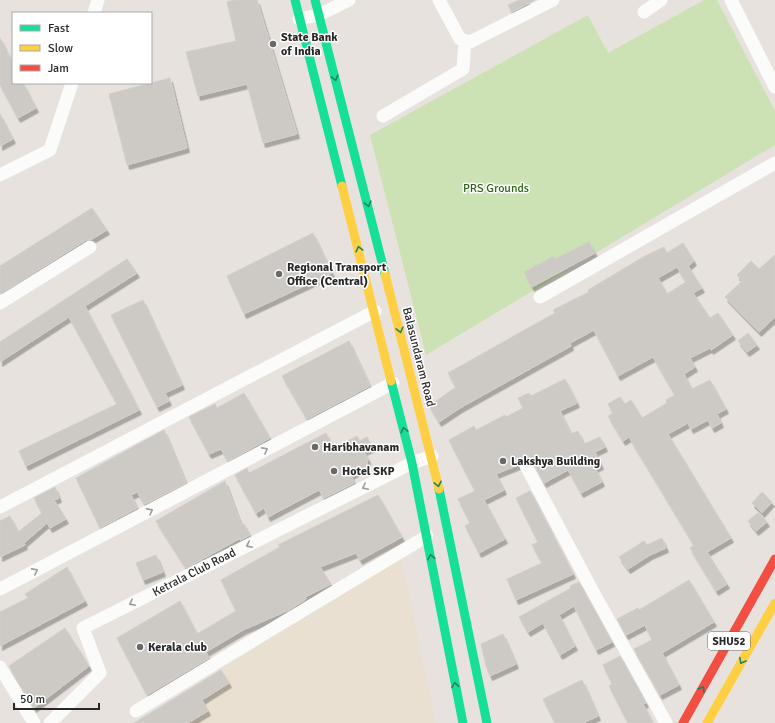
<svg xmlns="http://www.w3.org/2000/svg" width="775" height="723" font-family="Signika,sans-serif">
  <defs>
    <filter id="shadow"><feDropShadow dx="2.5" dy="4.5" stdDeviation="0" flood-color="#0004"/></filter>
  </defs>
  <rect width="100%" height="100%" fill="#e7e2dd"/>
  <!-- education -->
  <path fill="#eae0d1" d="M 401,558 L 436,723 L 134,723 Z"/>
  <!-- green -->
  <path fill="#cce2b5" d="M 704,0 L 717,0 L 775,111 L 775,145 L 426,355 L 370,135 L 588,15 L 608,53 Z"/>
  <!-- building -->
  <path fill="#cdcac6" stroke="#d2cec9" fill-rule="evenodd" filter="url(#shadow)" d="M 235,0 L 257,0 L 297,134 L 263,143 L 247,84 L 198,96 L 186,52 L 236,41 L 227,2 Z
    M 519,0 L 535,0 L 512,12 L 508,5 Z
    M 0,38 L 13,63 L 13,83 L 23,83 L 36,108 L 18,118 L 0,85 Z
    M 170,78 L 187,148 L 127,165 L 109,94 Z
    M 0,114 L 13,139 L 0,146 Z
    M 92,208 L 107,230 L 92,239 L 86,240 L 0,294 L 0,266 Z
    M 313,233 L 332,273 L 244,314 L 227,276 Z
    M 589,242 L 595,253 L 532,287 L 524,272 L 554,256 L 555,259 Z
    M 683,243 L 694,261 L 688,266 L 702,288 L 693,293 L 710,318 L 718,313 L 733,335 L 711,350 L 710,348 L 690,358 L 695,367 L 684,374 L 692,389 L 710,380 L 726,409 L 717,414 L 721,423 L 712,428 L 708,420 L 691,429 L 688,423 L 668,434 L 731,538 L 707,552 L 727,584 L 716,591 L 690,548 L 694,545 L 629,437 L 623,441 L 608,416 L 613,413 L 608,404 L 620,397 L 625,404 L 631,400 L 642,418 L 667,403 L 666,400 L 675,395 L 653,357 L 618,376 L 594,330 L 570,343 L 571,346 L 460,408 L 439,422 L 429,406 L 456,387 L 448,373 L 555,313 L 553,310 L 589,292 L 588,290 L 645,256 L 664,247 L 667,253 ZM 677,267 L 686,282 L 667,294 L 658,278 Z
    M 775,255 L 775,317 L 759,332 L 725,297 L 742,281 L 737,275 L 751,261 L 759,269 Z
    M 127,259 L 137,273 L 85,306 L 139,410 L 26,466 L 19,451 L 117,404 L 69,317 L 0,362 L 0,342 Z
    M 143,300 L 182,385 L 165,393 L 169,401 L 157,407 L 111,315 Z
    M 748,333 L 757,345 L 747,352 L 738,341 Z
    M 349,341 L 370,386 L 307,419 L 282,376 Z
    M 565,379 L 577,403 L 560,411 L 571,434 L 578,431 L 584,444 L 600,437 L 605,447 L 595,452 L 601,465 L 595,468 L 602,482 L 581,493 L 568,470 L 544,483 L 533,462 L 527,458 L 522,459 L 518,465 L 496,474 L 504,490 L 484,500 L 505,539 L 479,553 L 465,526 L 470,523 L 458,499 L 475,491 L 449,440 L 474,426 L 476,430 L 505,415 L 506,417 L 523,408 L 518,398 L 529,393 L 531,396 Z
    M 244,393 L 270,438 L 228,461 L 221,449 L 209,454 L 189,417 L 215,404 L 217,408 Z
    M 164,430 L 186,483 L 145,504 L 137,492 L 131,495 L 137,508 L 100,528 L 76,478 Z
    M 326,433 L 334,448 L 357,436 L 360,441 L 367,437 L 373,447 L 364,451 L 368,459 L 366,467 L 351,475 L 354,483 L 324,498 L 319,490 L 268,517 L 264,508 L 256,513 L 235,475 L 247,468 L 249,473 Z
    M 225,481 L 241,525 L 244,524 L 250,535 L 240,540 L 239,539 L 186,568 L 156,521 Z
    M 55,487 L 59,498 L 54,500 L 66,519 L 50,528 L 47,523 L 24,543 L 25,545 L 0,557 L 0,521 L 10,516 L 18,532 L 42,513 L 34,498 Z
    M 530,491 L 573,574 L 516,600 L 507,579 L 542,563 L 532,545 L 538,542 L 516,498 Z
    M 762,492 L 772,502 L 762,513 L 752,503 Z
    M 378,495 L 402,537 L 360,560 L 356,553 L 320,567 L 331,584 L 305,597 L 306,599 L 289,610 L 243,630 L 206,652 L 209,658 L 147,695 L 117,638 L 180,601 L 197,634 L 236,611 L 221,580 L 280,547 L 278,545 Z
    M 759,512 L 767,522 L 756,531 L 748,521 Z
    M 662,538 L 666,548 L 650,555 L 628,569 L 619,557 L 644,541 L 647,545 Z
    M 156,555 L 163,572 L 143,580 L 136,563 Z
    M 67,567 L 85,601 L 0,646 L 0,612 L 28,598 L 25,594 Z
    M 689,580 L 714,622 L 662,653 L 679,685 L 660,695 L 634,649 L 652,640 L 645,625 L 626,635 L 617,619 L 638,608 L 639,610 Z
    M 579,582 L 612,642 L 596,650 L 574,606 L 559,615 L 575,646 L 560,655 L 543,623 L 528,632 L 519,617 L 571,588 L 570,586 Z
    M 65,628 L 89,666 L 34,708 L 9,666 Z
    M 503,634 L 516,664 L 490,676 L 486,666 L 481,644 Z
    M 620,656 L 646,703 L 643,704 L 653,723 L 628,723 L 609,686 L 612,684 L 603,665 Z
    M 221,670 L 229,683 L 202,700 L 208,711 L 188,723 L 134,723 Z
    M 582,680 L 598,716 L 583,723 L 555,723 L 543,699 Z"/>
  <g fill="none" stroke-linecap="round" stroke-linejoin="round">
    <!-- street -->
    <path stroke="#fbfbfa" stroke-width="13" d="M 439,0 L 460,39 L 470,42 L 553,0
      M 731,0 L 775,87
      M 644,12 L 661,0
      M 94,13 L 98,0
      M 299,19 L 319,15 L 349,0
      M 383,116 L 463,69 L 465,41
      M 0,175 L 50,150 L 72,83
      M 540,297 L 775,163
      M 0,303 L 90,247
      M 526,466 L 592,590 L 666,723
      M 0,507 L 375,311
      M 0,589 L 393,383
      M 0,667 L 34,723
      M 136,711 L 427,536
      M 50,723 L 100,673 L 83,628 L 412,463 L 432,456"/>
    <!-- fast -->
    <path stroke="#16e098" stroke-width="9" d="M 295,0 L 342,186
      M 315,0 L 385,274
      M 391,381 L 412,463 L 463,723
      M 439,489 L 487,723"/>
    <!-- slow -->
    <path stroke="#ffcf43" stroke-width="9" d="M 342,186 L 391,381
      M 385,274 L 439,489
      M 707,723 L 775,603"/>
    <!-- jam -->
    <path stroke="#f24e42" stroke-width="9" d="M 683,723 L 775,559"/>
  </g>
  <!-- one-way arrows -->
  <defs><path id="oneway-chevron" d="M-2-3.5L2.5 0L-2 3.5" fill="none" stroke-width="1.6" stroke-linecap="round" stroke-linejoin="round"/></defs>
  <g stroke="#1f8460">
    <use href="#oneway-chevron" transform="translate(335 78) rotate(75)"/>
    <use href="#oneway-chevron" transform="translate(368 204) rotate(75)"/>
    <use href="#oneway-chevron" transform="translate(359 249) rotate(-104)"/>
    <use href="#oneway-chevron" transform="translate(400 330) rotate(76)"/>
    <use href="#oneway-chevron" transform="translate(404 430) rotate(-104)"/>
    <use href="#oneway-chevron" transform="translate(438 484) rotate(78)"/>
    <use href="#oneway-chevron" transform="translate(431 557) rotate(-100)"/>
    <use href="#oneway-chevron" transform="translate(742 661) rotate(119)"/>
    <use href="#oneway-chevron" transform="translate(455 685) rotate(-101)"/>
    <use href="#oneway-chevron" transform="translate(702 689) rotate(-61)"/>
  </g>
  <g stroke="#9c9c9c">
    <use href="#oneway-chevron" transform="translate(265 450) rotate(-28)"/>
    <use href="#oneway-chevron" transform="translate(365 487) rotate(153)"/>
    <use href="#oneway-chevron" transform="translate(150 511) rotate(-28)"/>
    <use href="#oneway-chevron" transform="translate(249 545) rotate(153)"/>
    <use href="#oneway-chevron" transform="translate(35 571) rotate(-28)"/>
    <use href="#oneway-chevron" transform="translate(132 603) rotate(153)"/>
  </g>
  <!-- markers -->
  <g fill="#6b6967" stroke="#fff" stroke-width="1.5">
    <circle cx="273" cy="44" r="4"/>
    <circle cx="279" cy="274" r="4"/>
    <circle cx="315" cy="447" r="4"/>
    <circle cx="503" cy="461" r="4"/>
    <circle cx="334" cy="471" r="4"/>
    <circle cx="140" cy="647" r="4"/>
  </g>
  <g text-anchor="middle" stroke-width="3" stroke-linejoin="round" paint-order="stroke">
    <!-- shield labels -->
    <rect fill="#fff" stroke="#686868" stroke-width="1" x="708" y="632" width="42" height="18" rx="3"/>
    <g font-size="11" font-weight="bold" fill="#282828">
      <text x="729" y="645">SHU52</text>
    </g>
    <!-- poi labels -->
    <g font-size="12" font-weight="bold" fill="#282828" stroke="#fff" text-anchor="start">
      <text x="281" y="41">State Bank<tspan x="281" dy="14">of India</tspan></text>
      <text x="287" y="271">Regional Transport<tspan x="287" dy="14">Office (Central)</tspan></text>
      <text x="323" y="451">Haribhavanam</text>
      <text x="511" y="465">Lakshya Building</text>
      <text x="342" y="475">Hotel SKP</text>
      <text x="148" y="651">Kerala club</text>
    </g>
    <!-- park labels -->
    <g font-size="12" fill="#2f6419" stroke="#fff">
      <text x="496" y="192">PRS Grounds</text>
    </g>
    <!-- street labels -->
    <g font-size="12" fill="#282828" stroke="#fff">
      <text transform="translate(419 357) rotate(76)" y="4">Balasundaram Road</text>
      <text transform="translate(194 572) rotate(-27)" y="4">Ketrala Club Road</text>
    </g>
  </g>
  <!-- legend -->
  <rect x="12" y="12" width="140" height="72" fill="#ffffff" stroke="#a9a9a9"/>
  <rect x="20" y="25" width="20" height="6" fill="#16e098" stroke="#a9a9a9"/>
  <text x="48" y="32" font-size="12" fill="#282828">Fast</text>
  <rect x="20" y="45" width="20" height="6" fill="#ffcf43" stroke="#a9a9a9"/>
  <text x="48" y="52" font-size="12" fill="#282828">Slow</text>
  <rect x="20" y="65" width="20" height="6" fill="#f24e42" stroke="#a9a9a9"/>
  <text x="48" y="72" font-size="12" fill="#282828">Jam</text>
  <!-- scale -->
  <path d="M14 703v6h85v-6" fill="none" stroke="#282828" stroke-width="2"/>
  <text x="20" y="703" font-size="12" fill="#282828" stroke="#ffffff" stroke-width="3" paint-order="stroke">50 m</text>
</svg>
